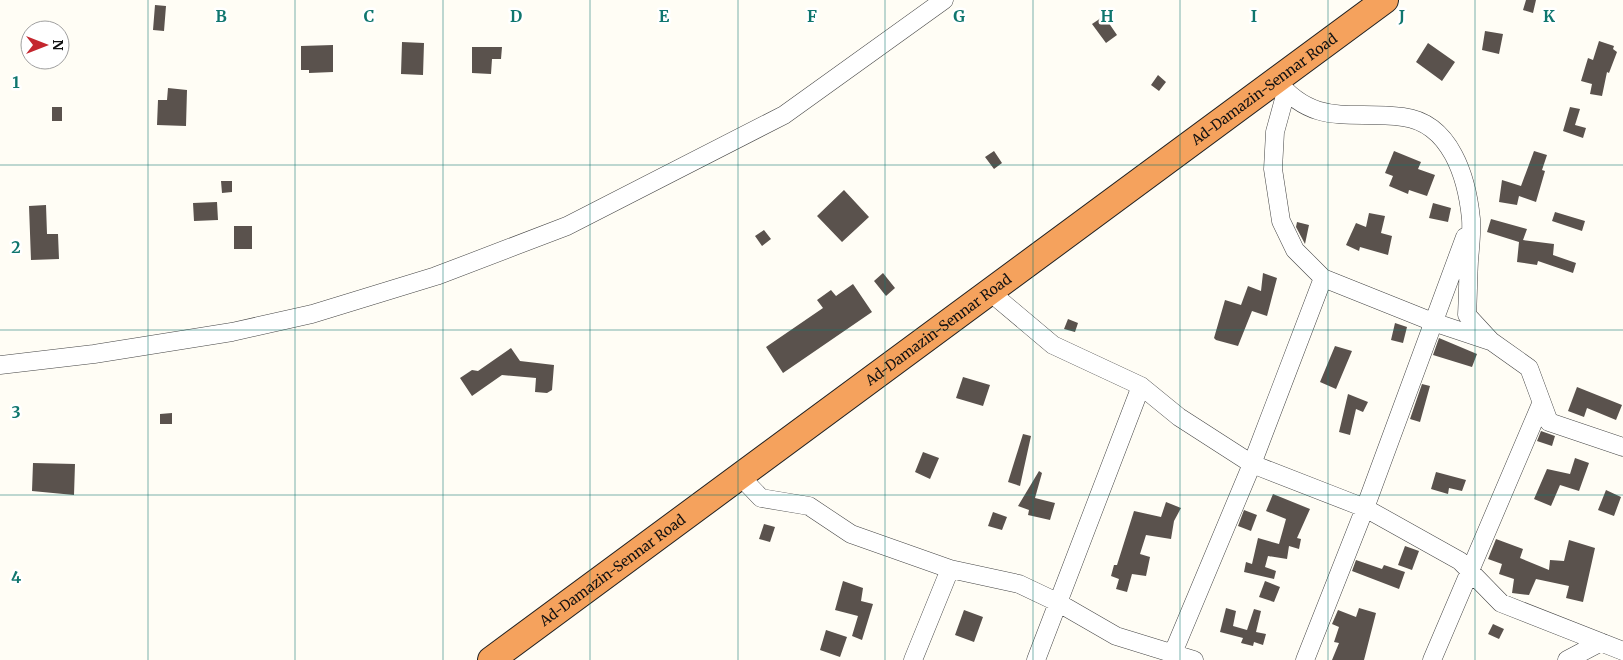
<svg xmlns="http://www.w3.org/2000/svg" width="1623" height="660" font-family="Merriweather,serif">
  <rect width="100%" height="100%" fill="#fffdf5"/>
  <!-- building -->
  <path fill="#5a524d" d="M 1526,0 L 1536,0 L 1533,13 L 1523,10 Z
    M 155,5 L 166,6 L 164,31 L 153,30 Z
    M 1104,16 L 1117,35 L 1106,43 L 1092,24 Z
    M 1485,31 L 1503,34 L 1499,54 L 1482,50 Z
    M 1599,41 L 1614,46 L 1613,49 L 1617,52 L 1609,73 L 1607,72 L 1602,96 L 1590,94 L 1592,84 L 1581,81 L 1588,58 L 1593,60 Z
    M 402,42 L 424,43 L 423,75 L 401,74 Z
    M 1428,43 L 1455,62 L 1442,81 L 1416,62 Z
    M 333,45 L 333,72 L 309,73 L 309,70 L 301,70 L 301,46 Z
    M 472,47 L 502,47 L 501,59 L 492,59 L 491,74 L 472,73 Z
    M 1158,75 L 1166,82 L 1159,91 L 1151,85 Z
    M 168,88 L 187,90 L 186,126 L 157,125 L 158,100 L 167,100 Z
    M 52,107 L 62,107 L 62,121 L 52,121 Z
    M 1570,107 L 1580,109 L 1575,125 L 1586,128 L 1583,138 L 1563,131 Z
    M 994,151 L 1002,163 L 994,169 L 985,157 Z
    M 1394,151 L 1421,162 L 1418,169 L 1435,175 L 1427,196 L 1409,190 L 1408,194 L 1389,186 L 1393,176 L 1385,173 Z
    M 1534,151 L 1547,155 L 1542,170 L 1545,171 L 1536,202 L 1519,196 L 1517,205 L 1499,202 L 1502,180 L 1521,186 Z
    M 221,181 L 232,181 L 232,192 L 222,193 Z
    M 844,190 L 869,217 L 842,242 L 817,216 Z
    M 217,202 L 218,220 L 194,221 L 193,203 Z
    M 1433,203 L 1451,208 L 1448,222 L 1429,218 Z
    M 46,205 L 47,234 L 58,234 L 59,259 L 31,260 L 29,206 Z
    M 1555,212 L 1585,221 L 1582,231 L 1552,221 Z
    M 1369,213 L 1385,216 L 1381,233 L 1392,236 L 1388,255 L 1360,247 L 1359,251 L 1346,245 L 1356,223 L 1366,227 Z
    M 1491,219 L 1527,229 L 1523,240 L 1554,244 L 1553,255 L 1576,263 L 1573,273 L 1538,261 L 1537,265 L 1517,262 L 1519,242 L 1487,232 Z
    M 1297,222 L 1309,225 L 1305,244 L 1296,227 Z
    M 234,226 L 252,226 L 252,249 L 234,249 Z
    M 764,230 L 771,239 L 762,246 L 755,236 Z
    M 883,273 L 895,288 L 886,296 L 874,281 Z
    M 1263,273 L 1277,278 L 1267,316 L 1252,311 L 1238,346 L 1216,340 L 1214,338 L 1225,300 L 1241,305 L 1248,286 L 1261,291 Z
    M 853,284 L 872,312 L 783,373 L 766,347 L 823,308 L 817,300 L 831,290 L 836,296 Z
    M 1068,319 L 1078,323 L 1075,332 L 1064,329 Z
    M 1395,323 L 1407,327 L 1403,343 L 1391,340 Z
    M 1439,338 L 1477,354 L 1472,367 L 1433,355 Z
    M 1335,346 L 1352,351 L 1336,389 L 1320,382 Z
    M 511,348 L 520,361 L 554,365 L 552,390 L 547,393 L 535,392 L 536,378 L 502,375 L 472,396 L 460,378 L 472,370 L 478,371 Z
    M 963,377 L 990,385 L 983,406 L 956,398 Z
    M 1422,384 L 1430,386 L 1420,422 L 1410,419 Z
    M 1577,387 L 1622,405 L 1616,420 L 1587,408 L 1584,417 L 1568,411 Z
    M 1348,394 L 1368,402 L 1363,412 L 1356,409 L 1350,435 L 1339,432 Z
    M 172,413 L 172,424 L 160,424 L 160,414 Z
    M 1541,431 L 1555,436 L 1552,446 L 1537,441 Z
    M 1023,434 L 1031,436 L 1020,486 L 1008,482 Z
    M 923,452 L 939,458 L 930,479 L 915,472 Z
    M 1575,458 L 1589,463 L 1579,491 L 1560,485 L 1551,506 L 1534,499 L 1547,469 L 1570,474 Z
    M 33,463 L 75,464 L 74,495 L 32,491 Z
    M 1039,471 L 1042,473 L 1035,498 L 1055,503 L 1050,520 L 1028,515 L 1029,510 L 1018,506 Z
    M 1436,472 L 1466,480 L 1462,491 L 1449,488 L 1448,494 L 1431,489 Z
    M 1606,490 L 1621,497 L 1614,516 L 1598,510 Z
    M 1273,494 L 1310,509 L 1297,538 L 1301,539 L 1299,549 L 1289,546 L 1287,559 L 1268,556 L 1265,567 L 1276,571 L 1274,579 L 1244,572 L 1246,562 L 1252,564 L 1258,538 L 1279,544 L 1286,519 L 1266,511 Z
    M 1166,502 L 1181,508 L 1174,521 L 1171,539 L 1146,535 L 1140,554 L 1150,557 L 1146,576 L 1132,574 L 1127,592 L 1116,589 L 1119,579 L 1111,576 L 1114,565 L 1117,565 L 1134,511 L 1161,517 Z
    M 1244,510 L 1257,515 L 1251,531 L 1238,526 Z
    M 993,512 L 1007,517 L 1002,530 L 988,526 Z
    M 764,524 L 775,527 L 770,542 L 759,539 Z
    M 1496,539 L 1523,549 L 1520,558 L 1549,570 L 1550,560 L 1564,561 L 1569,540 L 1595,548 L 1583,602 L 1566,598 L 1569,586 L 1536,579 L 1529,595 L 1512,593 L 1514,579 L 1499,574 L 1502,564 L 1488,559 Z
    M 1405,546 L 1419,551 L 1412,570 L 1398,565 Z
    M 1356,560 L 1382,569 L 1384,565 L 1405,572 L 1399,589 L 1352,571 Z
    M 843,581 L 863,588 L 861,601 L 873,604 L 862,640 L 852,636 L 858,616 L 835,610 Z
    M 1265,581 L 1280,587 L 1274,602 L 1259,597 Z
    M 1226,608 L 1236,611 L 1233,626 L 1247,630 L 1254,609 L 1261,611 L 1256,632 L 1266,634 L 1263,645 L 1254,642 L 1253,646 L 1241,643 L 1243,638 L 1220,632 Z
    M 1359,608 L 1376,613 L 1364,660 L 1332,660 L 1339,643 L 1334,642 L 1339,627 L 1332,624 L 1338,610 L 1356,617 Z
    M 964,610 L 983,617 L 974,642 L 955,635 Z
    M 1493,624 L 1504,629 L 1499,639 L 1488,634 Z
    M 826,630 L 847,637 L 840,657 L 820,650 Z"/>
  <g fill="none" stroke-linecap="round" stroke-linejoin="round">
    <!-- minor casing -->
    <g stroke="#444" stroke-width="19">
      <path id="minor" d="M 1276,80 C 1315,128 1351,110 1403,117 C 1451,123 1467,178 1471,219 C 1472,233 1470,248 1469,261 C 1468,279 1468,297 1467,315 L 1491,341 L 1529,368 L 1549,422 L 1623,447
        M 1286,92 L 1275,132 L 1273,169 L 1281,221 L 1295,250 L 1323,278 L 1433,322 L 1490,341
        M 990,292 L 1053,345 L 1141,386 L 1179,417 L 1252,464 L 1365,508 L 1460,561 L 1501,603 L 1623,651
        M 0,365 L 94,354 L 232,332 L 312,314 L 436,276 L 567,226 L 784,115 L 944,0
        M 740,476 L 761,498 L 809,506 L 851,534 L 950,569 L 1019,584 L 1057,602 L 1116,636 L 1194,660
        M 913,660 L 950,569
        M 1036,660 L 1141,386
        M 1170,660 L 1252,464 L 1323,278
        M 1305,660 L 1365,508 L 1465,237
        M 1432,660 L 1541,404
        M 1567,660 L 1601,642"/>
    </g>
    <!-- highway casing -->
    <g stroke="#222" stroke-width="28">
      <g id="highway">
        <path id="s1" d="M 491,660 L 1385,0"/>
      </g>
    </g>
    <!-- minor -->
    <use href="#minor" stroke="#fff" stroke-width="18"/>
    <!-- highway -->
    <use href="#highway" stroke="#f5a25d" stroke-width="26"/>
  </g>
  <!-- grid -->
  <path fill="none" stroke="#0f766e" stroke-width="1" stroke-opacity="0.55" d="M 148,0 L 148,660M 295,0 L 295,660M 443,0 L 443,660M 590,0 L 590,660M 738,0 L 738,660M 885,0 L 885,660M 1033,0 L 1033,660M 1180,0 L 1180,660M 1328,0 L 1328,660M 1475,0 L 1475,660M 0,165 L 1623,165M 0,330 L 1623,330M 0,495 L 1623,495"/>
  <g text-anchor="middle" stroke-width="5" stroke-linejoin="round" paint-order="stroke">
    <!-- street labels -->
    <g font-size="14" fill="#111" stroke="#fff">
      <text dy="5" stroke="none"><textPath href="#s1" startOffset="961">Ad-Damazin-Sennar Road</textPath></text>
      <text dy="5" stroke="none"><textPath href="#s1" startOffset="556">Ad-Damazin-Sennar Road</textPath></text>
      <text dy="5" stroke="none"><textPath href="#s1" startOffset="151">Ad-Damazin-Sennar Road</textPath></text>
    </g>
  </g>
  <g font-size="16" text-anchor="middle" font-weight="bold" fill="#0f766e" stroke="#fff" stroke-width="5" stroke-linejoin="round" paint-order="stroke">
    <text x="221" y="22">B</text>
    <text x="369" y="22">C</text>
    <text x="516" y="22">D</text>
    <text x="664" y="22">E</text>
    <text x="812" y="22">F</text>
    <text x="959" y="22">G</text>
    <text x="1107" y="22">H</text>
    <text x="1254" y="22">I</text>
    <text x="1402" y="22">J</text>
    <text x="1549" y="22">K</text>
    <text x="16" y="88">1</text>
    <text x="16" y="253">2</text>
    <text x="16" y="418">3</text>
    <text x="16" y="583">4</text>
  </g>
  <!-- north arrow -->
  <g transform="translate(45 45) rotate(90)"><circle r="24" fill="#ffffff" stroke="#a0a0a0"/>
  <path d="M0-4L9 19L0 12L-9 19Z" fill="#c4262e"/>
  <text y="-8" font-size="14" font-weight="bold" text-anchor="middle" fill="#111111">N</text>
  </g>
</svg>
